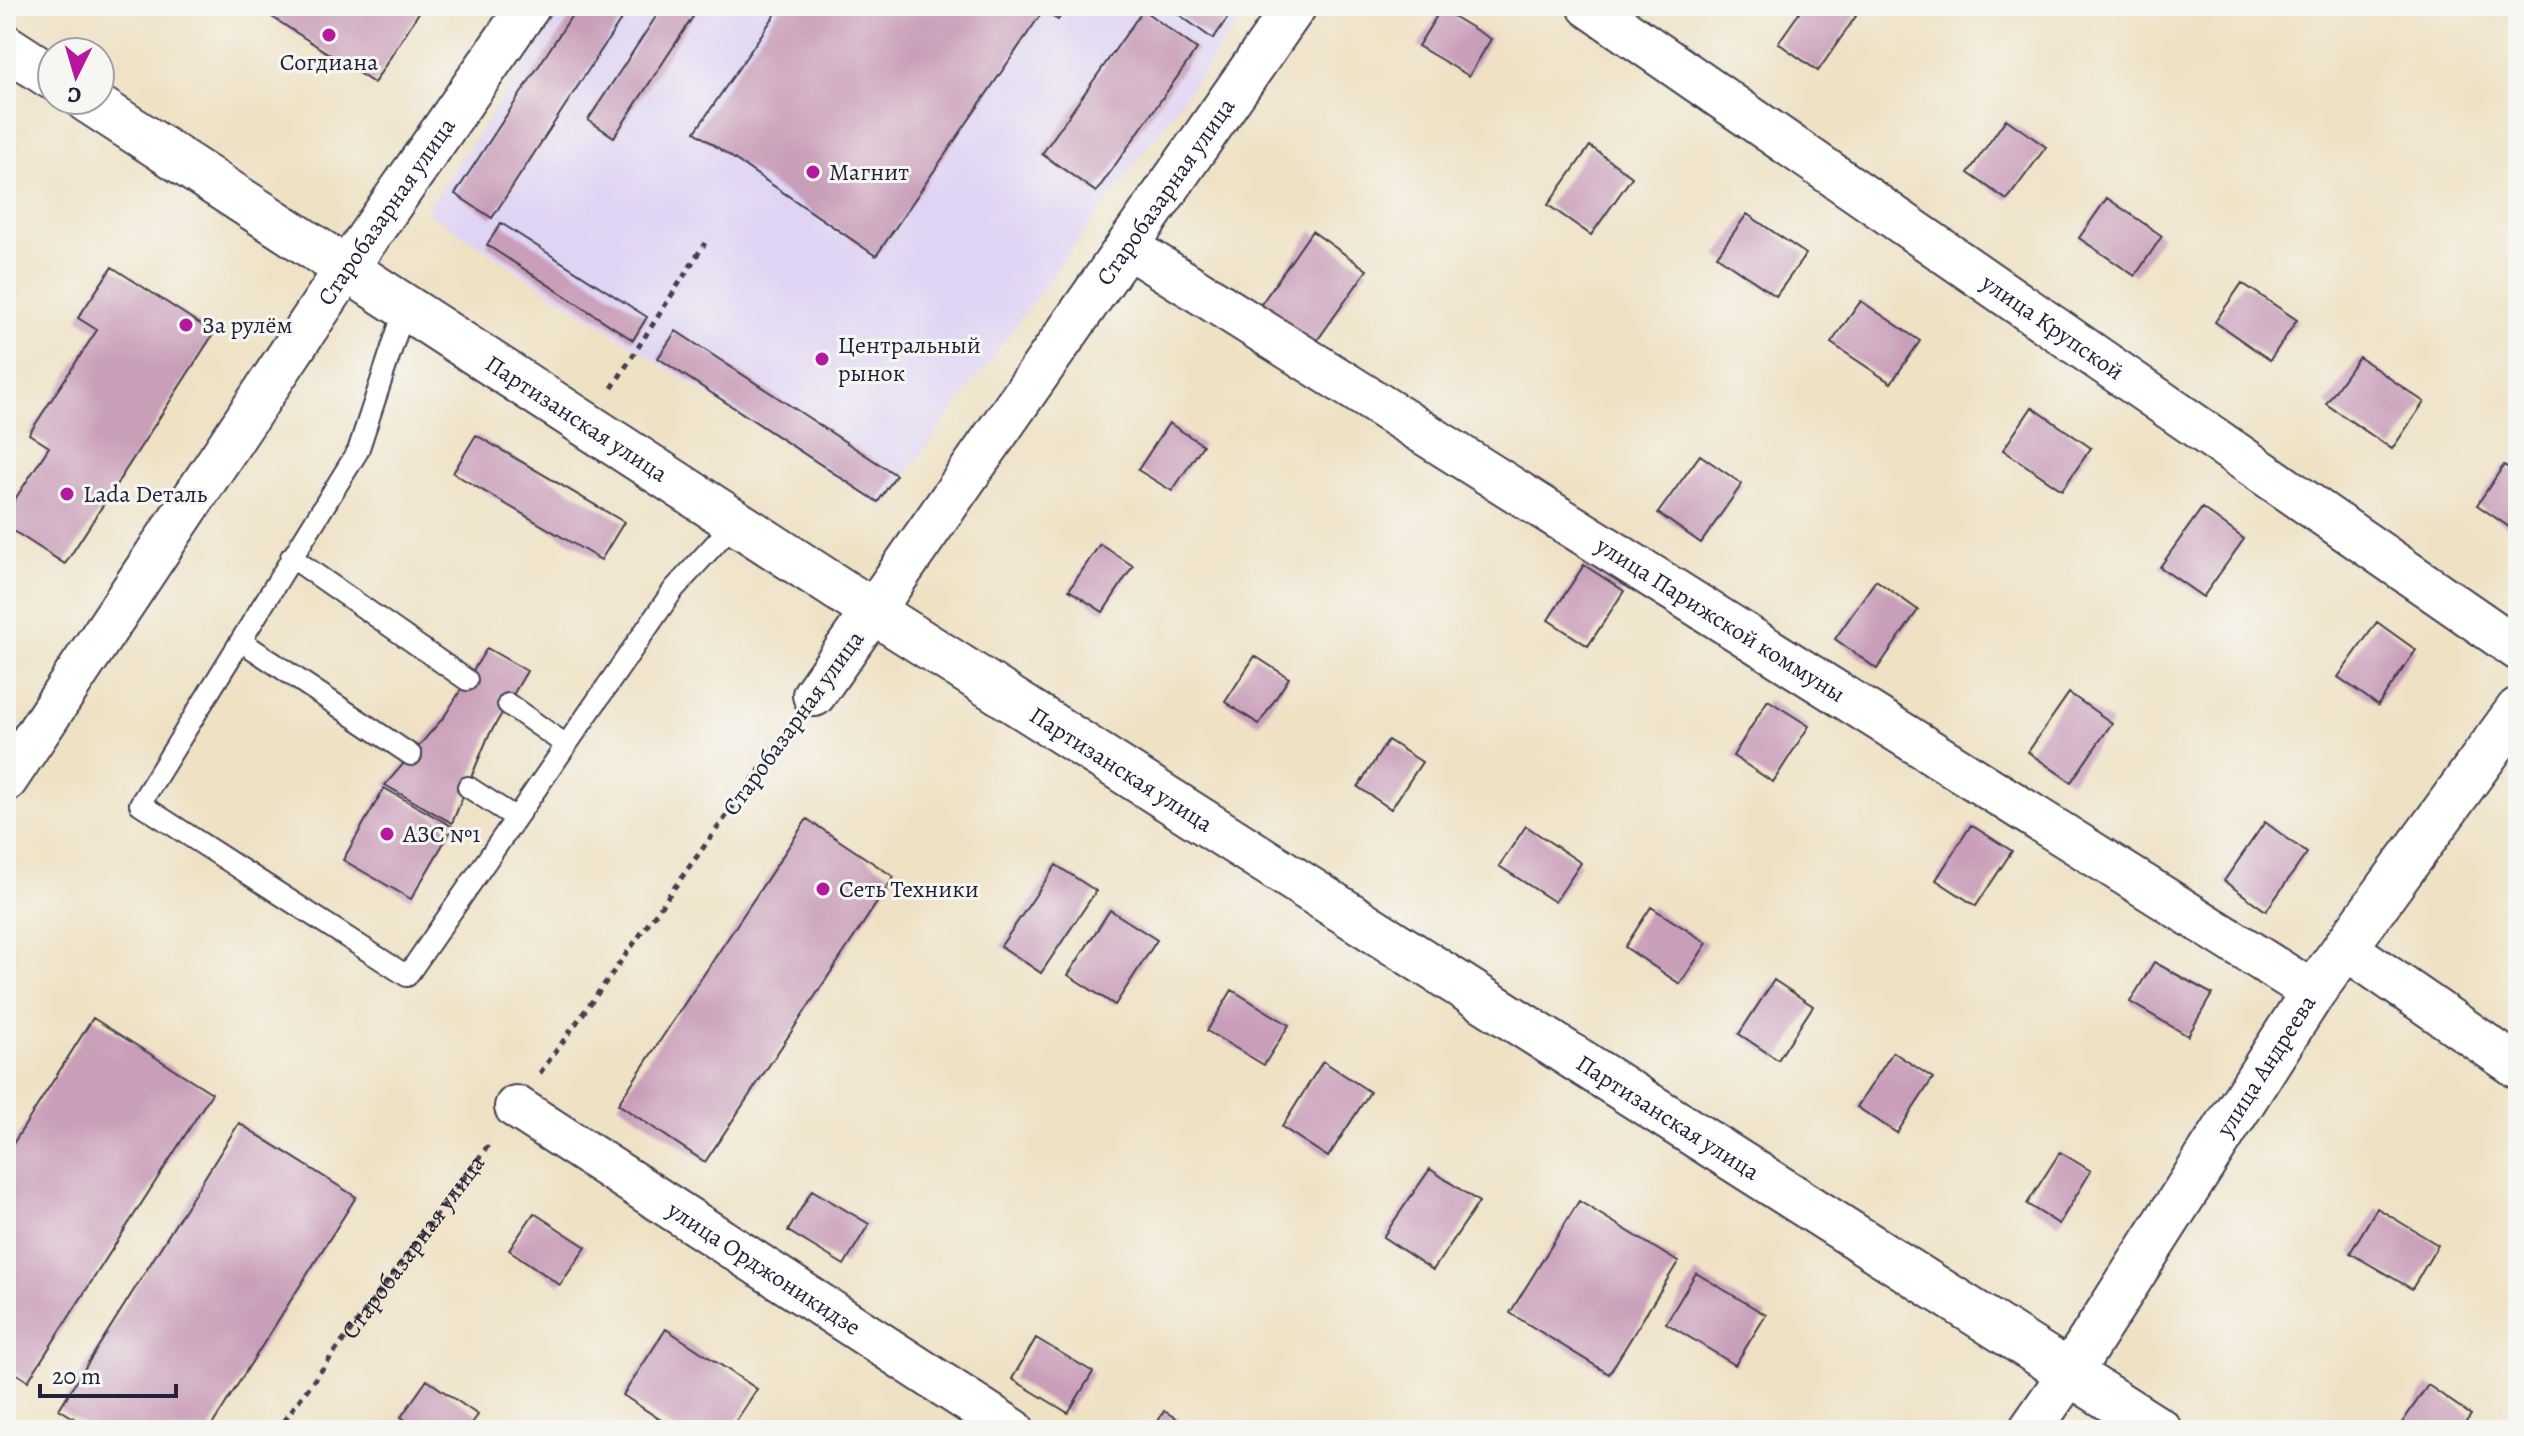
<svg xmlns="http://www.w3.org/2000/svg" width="2524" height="1436" font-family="Alegreya,serif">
  <rect width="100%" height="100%" fill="#f6f6f2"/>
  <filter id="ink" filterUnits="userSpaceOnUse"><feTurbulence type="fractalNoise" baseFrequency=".0125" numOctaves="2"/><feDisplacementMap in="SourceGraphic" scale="16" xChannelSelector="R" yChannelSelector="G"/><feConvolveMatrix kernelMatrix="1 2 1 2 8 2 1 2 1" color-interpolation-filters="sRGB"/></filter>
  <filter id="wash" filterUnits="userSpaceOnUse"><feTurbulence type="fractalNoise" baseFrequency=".006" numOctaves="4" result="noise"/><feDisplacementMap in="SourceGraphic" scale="32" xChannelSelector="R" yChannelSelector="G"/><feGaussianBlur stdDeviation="1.8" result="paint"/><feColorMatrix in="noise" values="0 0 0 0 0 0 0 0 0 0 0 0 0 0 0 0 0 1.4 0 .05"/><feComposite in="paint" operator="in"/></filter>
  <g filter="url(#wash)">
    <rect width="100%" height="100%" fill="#efe1c4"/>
    <!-- built -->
    <path fill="#e0d4f4" d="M 565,6 L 1251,6 L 882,507 L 426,211 Z"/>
    <g id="blocks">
      <!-- building -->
      <path fill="#c99eb9" d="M 275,6 L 423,6 L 374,83 L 269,15 Z
        M 578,6 L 630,6 L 492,218 L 455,194 Z
        M 663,6 L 700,6 L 614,137 L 588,120 Z
        M 781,6 L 1067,6 L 1058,20 L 1043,11 L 876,256 L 695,132 Z
        M 1167,6 L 1236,6 L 1213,39 Z
        M 1804,6 L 1841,6 L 1856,16 L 1818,71 L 1778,43 Z
        M 1441,9 L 1491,39 L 1469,76 L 1418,46 Z
        M 1143,10 L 1197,49 L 1096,192 L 1042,154 Z
        M 2006,119 L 2046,147 L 2007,200 L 1968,173 Z
        M 1590,146 L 1632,177 L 1591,235 L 1548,205 Z
        M 2107,198 L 2162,236 L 2135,276 L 2079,238 Z
        M 1747,214 L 1806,254 L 1776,296 L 1717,256 Z
        M 501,223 L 647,317 L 633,340 L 487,245 Z
        M 1312,231 L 1367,270 L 1314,345 L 1259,307 Z
        M 112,267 L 214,333 L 65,564 L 6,526 L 6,513 L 49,447 L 29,434 L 97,330 L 78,318 Z
        M 2242,283 L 2297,320 L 2270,360 L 2215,322 Z
        M 1861,301 L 1920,341 L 1891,383 L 1831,343 Z
        M 676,331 L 896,475 L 878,502 L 658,358 Z
        M 2359,357 L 2424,402 L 2392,449 L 2326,404 Z
        M 2032,407 L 2091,448 L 2062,490 L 2003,450 Z
        M 1169,423 L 1203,445 L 1172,491 L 1138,470 Z
        M 476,435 L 624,522 L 601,560 L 453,473 Z
        M 1700,455 L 1742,484 L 1701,543 L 1658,513 Z
        M 2504,465 L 2518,475 L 2518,533 L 2477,505 Z
        M 2202,508 L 2244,539 L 2203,597 L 2160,567 Z
        M 1100,544 L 1133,566 L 1103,612 L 1069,590 Z
        M 1584,565 L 1624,591 L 1588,646 L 1548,620 Z
        M 1876,580 L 1918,610 L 1877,669 L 1835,639 Z
        M 2377,622 L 2416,650 L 2378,705 L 2338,677 Z
        M 487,648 L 527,671 L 488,737 L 452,823 L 385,785 L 444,717 Z
        M 1255,656 L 1289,678 L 1259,724 L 1225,702 Z
        M 2069,693 L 2112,723 L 2071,782 L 2028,752 Z
        M 1768,700 L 1809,726 L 1773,782 L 1733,756 Z
        M 1388,740 L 1422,762 L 1391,809 L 1358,787 Z
        M 384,788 L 453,827 L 411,899 L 343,860 Z
        M 807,819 L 894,877 L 705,1162 L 618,1104 Z
        M 2265,822 L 2307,853 L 2266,911 L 2224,881 Z
        M 1971,825 L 2012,851 L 1976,906 L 1936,880 Z
        M 1526,826 L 1581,863 L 1555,902 L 1499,866 Z
        M 1056,865 L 1096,891 L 1041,973 L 1001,946 Z
        M 1651,907 L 1707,943 L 1680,984 L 1625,947 Z
        M 1110,910 L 1157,940 L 1115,1005 L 1068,975 Z
        M 2154,962 L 2212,994 L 2188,1036 L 2130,1002 Z
        M 1774,980 L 1813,1006 L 1778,1060 L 1739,1034 Z
        M 1232,990 L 1289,1025 L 1264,1065 L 1207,1031 Z
        M 93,1018 L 212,1093 L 28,1381 L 6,1367 L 6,1155 Z
        M 1893,1052 L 1933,1078 L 1897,1133 L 1857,1107 Z
        M 1323,1061 L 1370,1092 L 1328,1157 L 1282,1127 Z
        M 239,1123 L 356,1197 L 209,1430 L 93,1430 L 59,1409 Z
        M 2060,1152 L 2091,1171 L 2059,1224 L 2027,1204 Z
        M 1430,1169 L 1479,1202 L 1433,1270 L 1383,1237 Z
        M 812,1190 L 869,1224 L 844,1265 L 788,1231 Z
        M 1579,1201 L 1678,1262 L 1609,1374 L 1510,1313 Z
        M 2377,1208 L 2438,1245 L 2412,1289 L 2350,1253 Z
        M 534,1213 L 586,1247 L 560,1285 L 509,1250 Z
        M 1696,1273 L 1766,1315 L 1735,1365 L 1666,1323 Z
        M 666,1329 L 757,1389 L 730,1430 L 676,1430 L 623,1395 Z
        M 1036,1338 L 1093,1372 L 1068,1413 L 1012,1379 Z
        M 427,1380 L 478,1415 L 467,1430 L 420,1430 L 401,1417 Z
        M 2428,1385 L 2471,1415 L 2460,1430 L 2397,1430 Z
        M 1164,1411 L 1196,1430 L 1153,1430 Z"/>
    </g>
  </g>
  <g filter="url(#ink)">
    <use href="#blocks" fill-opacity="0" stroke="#413f50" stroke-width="2"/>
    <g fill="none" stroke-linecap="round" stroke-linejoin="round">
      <!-- service casing -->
      <g stroke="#413f50" stroke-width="24">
        <path id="service" d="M 405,308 L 358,451 L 140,804 L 407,976 L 674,589 L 735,522
          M 291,557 L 467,680
          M 241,641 L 411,755
          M 508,704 L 566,745
          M 468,787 L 516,818"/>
      </g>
      <!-- minor casing -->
      <g stroke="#413f50" stroke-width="46">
        <g id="minor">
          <path id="s2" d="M 1589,6 L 2518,649"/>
          <path id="s3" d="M 1128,247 L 2313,992"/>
          <path id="s4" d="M 814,695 L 1295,6"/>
          <path id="s5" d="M 6,780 L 346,269 L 529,6"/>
          <path d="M 2344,947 L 2518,1067"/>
          <path id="s6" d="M 516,1107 L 1013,1430"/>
          <path d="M 2030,1430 L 2069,1374"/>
        </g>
      </g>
      <!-- tertiary casing -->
      <g stroke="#413f50" stroke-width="48">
        <g id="tertiary">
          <path id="s7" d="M 2069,1374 L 2313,992 L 2518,710"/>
        </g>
      </g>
      <!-- secondary casing -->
      <g stroke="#413f50" stroke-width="48">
        <g id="secondary">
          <path d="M 6,47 L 52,77"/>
          <path id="s8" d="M 87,100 L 874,612 L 2159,1430"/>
        </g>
      </g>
      <!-- path -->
      <g stroke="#413f50" stroke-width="5" stroke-dasharray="6 6" stroke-linecap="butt">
        <path d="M 612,388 L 705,243"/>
        <path d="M 540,1073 L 790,728"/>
        <path id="s1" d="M 277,1430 L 490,1143"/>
      </g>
      <!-- service -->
      <use href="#service" stroke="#fff" stroke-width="20"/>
      <!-- minor -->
      <use href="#minor" stroke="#fff" stroke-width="42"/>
      <!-- tertiary -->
      <use href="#tertiary" stroke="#fff" stroke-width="44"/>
      <!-- secondary -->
      <use href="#secondary" stroke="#fff" stroke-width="44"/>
    </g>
  </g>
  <!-- markers -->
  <g fill="#b5179e" stroke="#f6f6f2" stroke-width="3">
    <circle cx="329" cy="35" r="8"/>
    <circle cx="813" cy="172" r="8"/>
    <circle cx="186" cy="325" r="8"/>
    <circle cx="822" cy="359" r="8"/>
    <circle cx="67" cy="494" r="8"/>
    <circle cx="387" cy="834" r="8"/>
    <circle cx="823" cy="889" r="8"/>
  </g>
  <g text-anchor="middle" stroke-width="6" stroke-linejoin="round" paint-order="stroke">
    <!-- poi labels -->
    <g font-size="24" fill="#22223b" stroke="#f6f6f2" text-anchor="start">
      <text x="329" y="70" text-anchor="middle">Согдиана</text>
      <text x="829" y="180">Магнит</text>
      <text x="202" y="333">За рулём</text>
      <text x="838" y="353">Центральный<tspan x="838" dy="28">рынок</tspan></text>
      <text x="83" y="502">Lada Dеталь</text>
      <text x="403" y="842">АЗС №1</text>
      <text x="839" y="897">Сеть Техники</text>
    </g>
    <!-- street labels -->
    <g font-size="24" fill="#22223b" stroke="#f6f6f2">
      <text dy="8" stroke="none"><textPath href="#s4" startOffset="614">Старобазарная улица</textPath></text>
      <text dy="8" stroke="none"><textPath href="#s5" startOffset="684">Старобазарная улица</textPath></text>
      <text dy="8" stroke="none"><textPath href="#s2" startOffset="564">улица Крупской</textPath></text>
      <text dy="8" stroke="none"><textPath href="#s8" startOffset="584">Партизанская улица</textPath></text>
      <text dy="8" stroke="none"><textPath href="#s3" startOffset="700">улица Парижской коммуны</textPath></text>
      <text transform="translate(793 723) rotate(-54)" y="8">Старобазарная улица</text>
      <text dy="8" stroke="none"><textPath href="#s8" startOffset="1232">Партизанская улица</textPath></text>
      <text dy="8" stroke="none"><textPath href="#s7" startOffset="366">улица Андреева</textPath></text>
      <text dy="8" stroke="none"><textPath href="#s8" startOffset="1880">Партизанская улица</textPath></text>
      <text dy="8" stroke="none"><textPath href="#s1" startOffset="228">Старобазарная улица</textPath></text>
      <text dy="8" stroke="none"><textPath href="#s6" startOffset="296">улица Орджоникидзе</textPath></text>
    </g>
  </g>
  <!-- margin -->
  <rect width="2524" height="1436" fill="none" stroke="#f6f6f2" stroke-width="32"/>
  <!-- north arrow -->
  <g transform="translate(76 76) rotate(185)"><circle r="38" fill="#f6f6f2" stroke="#a1a1a9" stroke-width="2"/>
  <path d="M0-6L14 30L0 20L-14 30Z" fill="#b5179e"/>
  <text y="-12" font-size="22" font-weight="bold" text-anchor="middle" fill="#22223b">С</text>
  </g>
  <!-- scale -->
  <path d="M40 1384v12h136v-12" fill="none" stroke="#22223b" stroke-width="4"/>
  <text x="52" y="1384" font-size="24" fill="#22223b" stroke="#f6f6f2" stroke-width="6" paint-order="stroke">20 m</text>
</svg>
